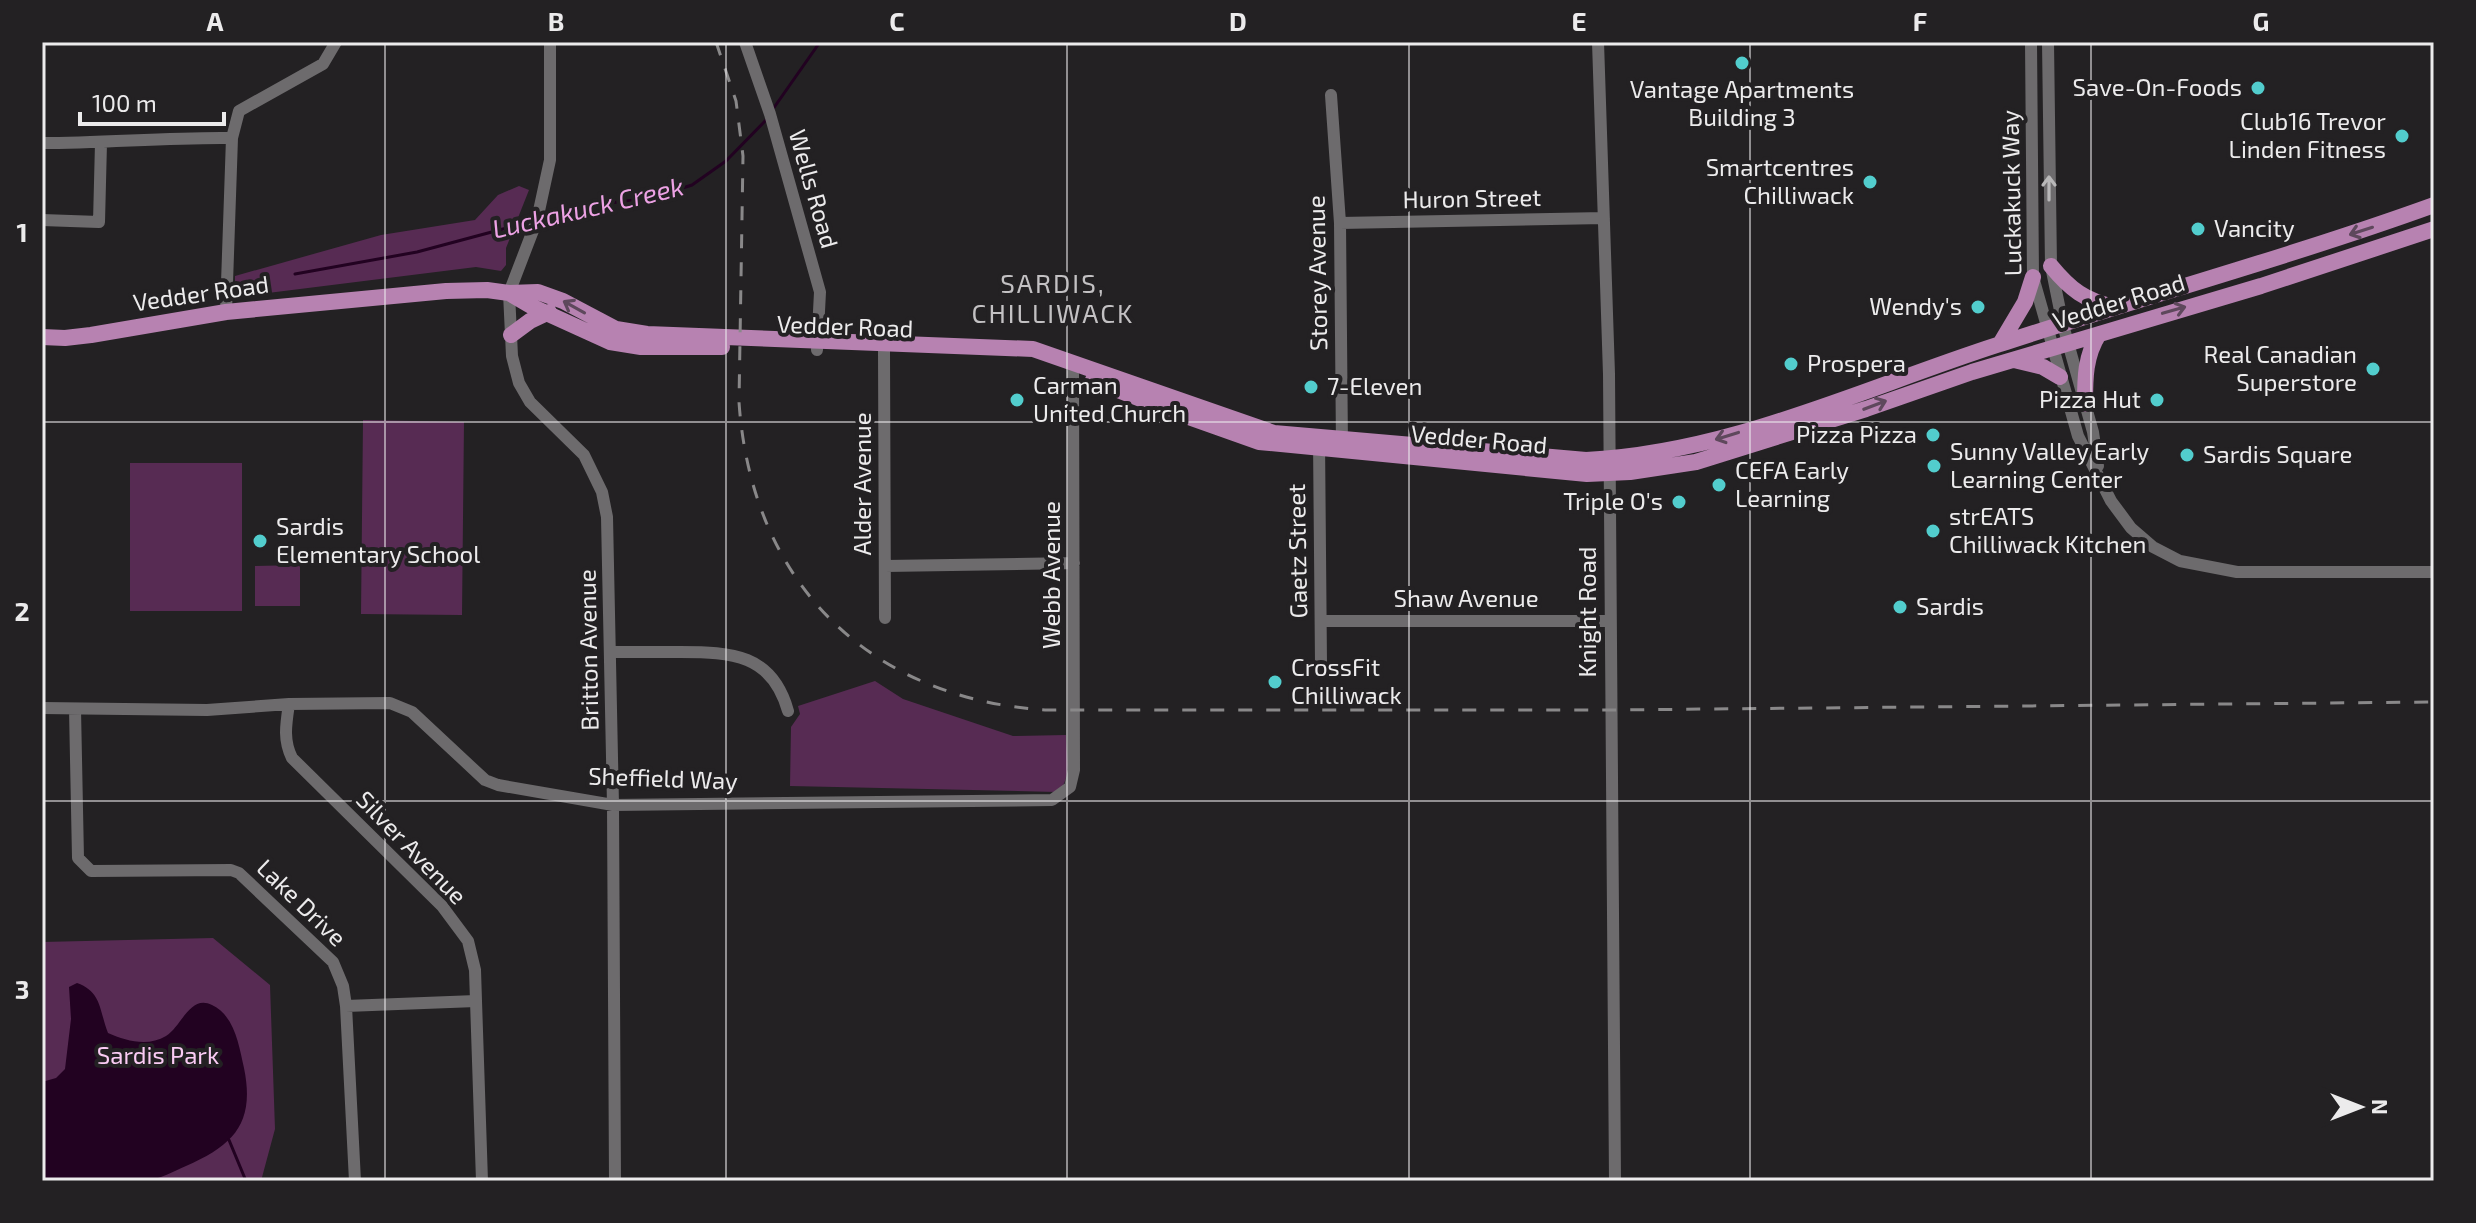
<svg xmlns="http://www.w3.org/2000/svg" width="2476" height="1223" font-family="'Exo 2',sans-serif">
  <rect width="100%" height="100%" fill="#232123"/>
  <!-- green -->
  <path fill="#572b53" d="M 519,186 L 529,190 L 506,248 L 506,265 L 501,271 L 476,267 L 235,297 L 235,276 L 381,235 L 475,220 L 498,195 Z
    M 363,420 L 464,422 L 462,615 L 361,614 Z
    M 130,463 L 242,463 L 242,611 L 130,611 Z
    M 300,565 L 300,606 L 255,606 L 255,566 Z
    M 875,681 L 903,699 L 1013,736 L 1066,735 C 1066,754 1073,780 1057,792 L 790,786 L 791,727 L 800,714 L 798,706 Z
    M 213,938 L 270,985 L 275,1129 L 261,1181 L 42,1181 L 42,942 Z"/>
  <!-- water -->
  <path fill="#220221" d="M 77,983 C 102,992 99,1010 108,1033 C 126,1041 148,1047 166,1036 C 182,1026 190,994 212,1005 C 235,1016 239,1046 244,1068 C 255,1122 235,1145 186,1166 C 174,1171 160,1179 146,1181 C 114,1185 75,1181 42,1181 L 42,1082 L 56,1078 L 65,1069 L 71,1019 L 69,987 Z"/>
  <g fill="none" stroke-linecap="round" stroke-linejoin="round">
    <!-- stream -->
    <path stroke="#220221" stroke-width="3" d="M 773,109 L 820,42
      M 541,219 L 577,207 L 651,198 L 692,185 L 726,161 L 767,119
      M 295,274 L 417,252 L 533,221
      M 229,1140 L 246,1181"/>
    <!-- minor -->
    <path stroke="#6d6b6d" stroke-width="12" d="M 550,42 L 550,160 L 537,220 L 509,293 L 512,356 L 519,383 L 530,402 L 584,455 L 602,492 L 607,517 L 613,805 L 615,1181
      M 745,42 L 770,114 L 820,292 L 817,350
      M 1598,42 L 1609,374 L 1615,1181
      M 2031,42 L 2033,277 L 2078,436 L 2111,501 L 2131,528 L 2153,547 L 2180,561 L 2237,572 L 2434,572
      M 2048,42 L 2051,266 L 2063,325 L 2093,432 L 2098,466
      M 1331,95 L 1340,223 L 1342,447
      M 42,143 C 106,143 169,137 232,138
      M 42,220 L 99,222 L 101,143
      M 1340,223 L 1604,218
      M 226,312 L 232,138 L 239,111 L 323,64 L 336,42
      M 884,351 L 885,618
      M 1319,440 L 1321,664
      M 885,566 L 1074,563
      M 1321,621 L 1610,621
      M 611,652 C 634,652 657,652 680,652 C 732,652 772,654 788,711
      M 289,704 C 286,724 283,740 292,758 L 442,906 L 468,941 L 475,970 L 476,1001 L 482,1181
      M 42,708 L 207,710 L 289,704 L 390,703 L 412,712 L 485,780 L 498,785 L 613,805 L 1052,800 L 1070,787 L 1074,770 L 1073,372 L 1076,363
      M 75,709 L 78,858 L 91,871 L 231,870 L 239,873 L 333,962 L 343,986 L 346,1006 L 355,1181
      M 346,1006 L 476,1001"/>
    <!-- major -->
    <path stroke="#b782b1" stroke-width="16" d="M 2051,266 C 2070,289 2085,301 2115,307
      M 509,293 L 533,307 L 610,342 L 641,347 L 722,347
      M 511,335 L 530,321 L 549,312
      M 42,337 L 65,338 L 91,335 L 226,312 L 446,291 L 487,290 L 509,293 L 538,292 L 563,301 L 616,329 L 647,334 L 1033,349 L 1274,433 L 1586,460 C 1730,453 1861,389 1997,345 C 2142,297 2290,257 2434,205
      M 2000,344 L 2025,302 L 2033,277
      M 2014,360 L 2043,367 L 2060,377
      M 1093,380 L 1166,409 L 1259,442 L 1587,474 L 1630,472 L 1696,462 L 1866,409 L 1972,372 L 2261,286 L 2434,229
      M 2085,404 C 2085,378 2085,356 2099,334"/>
    <!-- rail -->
    <path stroke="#898889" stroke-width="3" stroke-dasharray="14 14" stroke-linecap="butt" d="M 716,42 L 736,101 L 743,156 L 739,402 C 751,580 866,698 1045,710 L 1610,710 L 2434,702"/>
  </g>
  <!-- one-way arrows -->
  <defs><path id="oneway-shaft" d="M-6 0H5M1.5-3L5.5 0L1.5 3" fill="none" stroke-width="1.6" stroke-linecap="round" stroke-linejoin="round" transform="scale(2)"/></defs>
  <use stroke="#b9b8b9" href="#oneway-shaft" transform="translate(2049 188) rotate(-90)"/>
  <g stroke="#5e485c">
    <use href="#oneway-shaft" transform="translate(2361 231) rotate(162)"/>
    <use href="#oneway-shaft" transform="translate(574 307) rotate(-151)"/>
    <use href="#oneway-shaft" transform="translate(2174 310) rotate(-16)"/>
    <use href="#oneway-shaft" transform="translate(1875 405) rotate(-21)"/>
    <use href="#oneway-shaft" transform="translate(1727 436) rotate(163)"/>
  </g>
  <!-- grid -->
  <path fill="none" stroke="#ecebec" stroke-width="2" stroke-opacity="0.55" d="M 385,42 L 385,1181M 726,42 L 726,1181M 1067,42 L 1067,1181M 1409,42 L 1409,1181M 1750,42 L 1750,1181M 2091,42 L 2091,1181M 42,422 L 2434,422M 42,801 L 2434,801"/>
  <!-- markers -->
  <g fill="#52cdcd" stroke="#232123" stroke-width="3">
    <circle cx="1742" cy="63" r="8"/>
    <circle cx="2258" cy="88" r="8"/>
    <circle cx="2402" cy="136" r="8"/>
    <circle cx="1870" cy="182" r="8"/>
    <circle cx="2198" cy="229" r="8"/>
    <circle cx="1978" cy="307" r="8"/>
    <circle cx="1791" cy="364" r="8"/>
    <circle cx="2373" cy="369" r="8"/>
    <circle cx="1311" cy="387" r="8"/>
    <circle cx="1017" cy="400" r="8"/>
    <circle cx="2157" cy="400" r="8"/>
    <circle cx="1933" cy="435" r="8"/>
    <circle cx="2187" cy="455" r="8"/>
    <circle cx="1934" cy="466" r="8"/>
    <circle cx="1719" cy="485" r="8"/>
    <circle cx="1679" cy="502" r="8"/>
    <circle cx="1933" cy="531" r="8"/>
    <circle cx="260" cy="541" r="8"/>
    <circle cx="1900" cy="607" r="8"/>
    <circle cx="1275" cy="682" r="8"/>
  </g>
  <g text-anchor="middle" stroke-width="8" stroke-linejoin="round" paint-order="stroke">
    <!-- poi labels -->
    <g font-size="24" fill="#ecebec" stroke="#232123" text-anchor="start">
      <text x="2242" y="96" text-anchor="end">Save-On-Foods</text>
      <text x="1742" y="98" text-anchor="middle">Vantage Apartments<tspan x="1742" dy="28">Building 3</tspan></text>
      <text x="2386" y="130" text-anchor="end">Club16 Trevor<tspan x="2386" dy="28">Linden Fitness</tspan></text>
      <text x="1854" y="176" text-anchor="end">Smartcentres<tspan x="1854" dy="28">Chilliwack</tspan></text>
      <text x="2214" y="237">Vancity</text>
      <text x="1962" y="315" text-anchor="end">Wendy's</text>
      <text x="2357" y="363" text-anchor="end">Real Canadian<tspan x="2357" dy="28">Superstore</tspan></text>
      <text x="1807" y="372">Prospera</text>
      <text x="1033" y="394">Carman<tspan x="1033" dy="28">United Church</tspan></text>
      <text x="1327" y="395">7-Eleven</text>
      <text x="2141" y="408" text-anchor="end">Pizza Hut</text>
      <text x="1917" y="443" text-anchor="end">Pizza Pizza</text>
      <text x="1950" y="460">Sunny Valley Early<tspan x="1950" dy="28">Learning Center</tspan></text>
      <text x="2203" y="463">Sardis Square</text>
      <text x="1735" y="479">CEFA Early<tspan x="1735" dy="28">Learning</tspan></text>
      <text x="1663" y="510" text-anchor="end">Triple O's</text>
      <text x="1949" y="525">strEATS<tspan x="1949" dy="28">Chilliwack Kitchen</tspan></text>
      <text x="276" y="535">Sardis<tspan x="276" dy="28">Elementary School</tspan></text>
      <text x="1916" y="615">Sardis</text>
      <text x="1291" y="676">CrossFit<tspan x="1291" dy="28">Chilliwack</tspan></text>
    </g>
    <!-- street labels -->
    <g font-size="24" fill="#ecebec" stroke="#232123">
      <text transform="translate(813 189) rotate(74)" y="8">Wells Road</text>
      <text transform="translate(2012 193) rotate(-91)" y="8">Luckakuck Way</text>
      <text transform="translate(1472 199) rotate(-1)" y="8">Huron Street</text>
      <text transform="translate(1318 273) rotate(-91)" y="8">Storey Avenue</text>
      <text transform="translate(201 294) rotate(-8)" y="8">Vedder Road</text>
      <text transform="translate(2119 302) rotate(-17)" y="8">Vedder Road</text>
      <text transform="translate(845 327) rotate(2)" y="8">Vedder Road</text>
      <text transform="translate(1479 440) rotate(5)" y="8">Vedder Road</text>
      <text transform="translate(863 484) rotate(-90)" y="8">Alder Avenue</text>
      <text transform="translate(1298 551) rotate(-91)" y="8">Gaetz Street</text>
      <text transform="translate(1052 575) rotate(-90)" y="8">Webb Avenue</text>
      <text x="1466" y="607">Shaw Avenue</text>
      <text transform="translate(1588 612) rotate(-90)" y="8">Knight Road</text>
      <text transform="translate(589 650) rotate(-91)" y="8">Britton Avenue</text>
      <text transform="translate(663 779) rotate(2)" y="8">Sheffield Way</text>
      <text transform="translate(411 848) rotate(46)" y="8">Silver Avenue</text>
      <text transform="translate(301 903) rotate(44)" y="8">Lake Drive</text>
    </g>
    <!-- park labels -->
    <g font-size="24" fill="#facbf4" stroke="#232123">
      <text x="158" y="1064">Sardis Park</text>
    </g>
    <!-- water labels -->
    <g font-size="26" font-style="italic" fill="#eda2e5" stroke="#232123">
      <text transform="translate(588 208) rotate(-13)" y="9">Luckakuck Creek</text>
    </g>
    <!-- neighbourhood labels -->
    <g font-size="26" letter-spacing="2" fill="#c3c1c3" stroke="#232123">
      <text x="1053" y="293">SARDIS,<tspan x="1053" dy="30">CHILLIWACK</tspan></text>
    </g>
  </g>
  <!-- border -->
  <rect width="2476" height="1223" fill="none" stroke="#232123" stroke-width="88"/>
  <!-- north arrow -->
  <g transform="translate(2360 1107) rotate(90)" stroke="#232123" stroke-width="6" paint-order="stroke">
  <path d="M0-6L14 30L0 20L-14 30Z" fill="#ecebec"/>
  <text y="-12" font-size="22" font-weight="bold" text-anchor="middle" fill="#ecebec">N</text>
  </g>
  <!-- scale -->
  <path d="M80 112v12h144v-12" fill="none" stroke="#ecebec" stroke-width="4"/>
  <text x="92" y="112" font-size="24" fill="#ecebec" stroke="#232123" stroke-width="6" paint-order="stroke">100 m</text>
  <rect x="44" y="44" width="2388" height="1135" fill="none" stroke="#ecebec" stroke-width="3"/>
  <g font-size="26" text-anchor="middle" font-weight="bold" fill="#ecebec">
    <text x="215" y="31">A</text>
    <text x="556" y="31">B</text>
    <text x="897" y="31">C</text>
    <text x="1238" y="31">D</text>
    <text x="1579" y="31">E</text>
    <text x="1920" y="31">F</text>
    <text x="2261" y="31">G</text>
    <text x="22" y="242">1</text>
    <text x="22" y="621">2</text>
    <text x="22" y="999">3</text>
  </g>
</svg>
